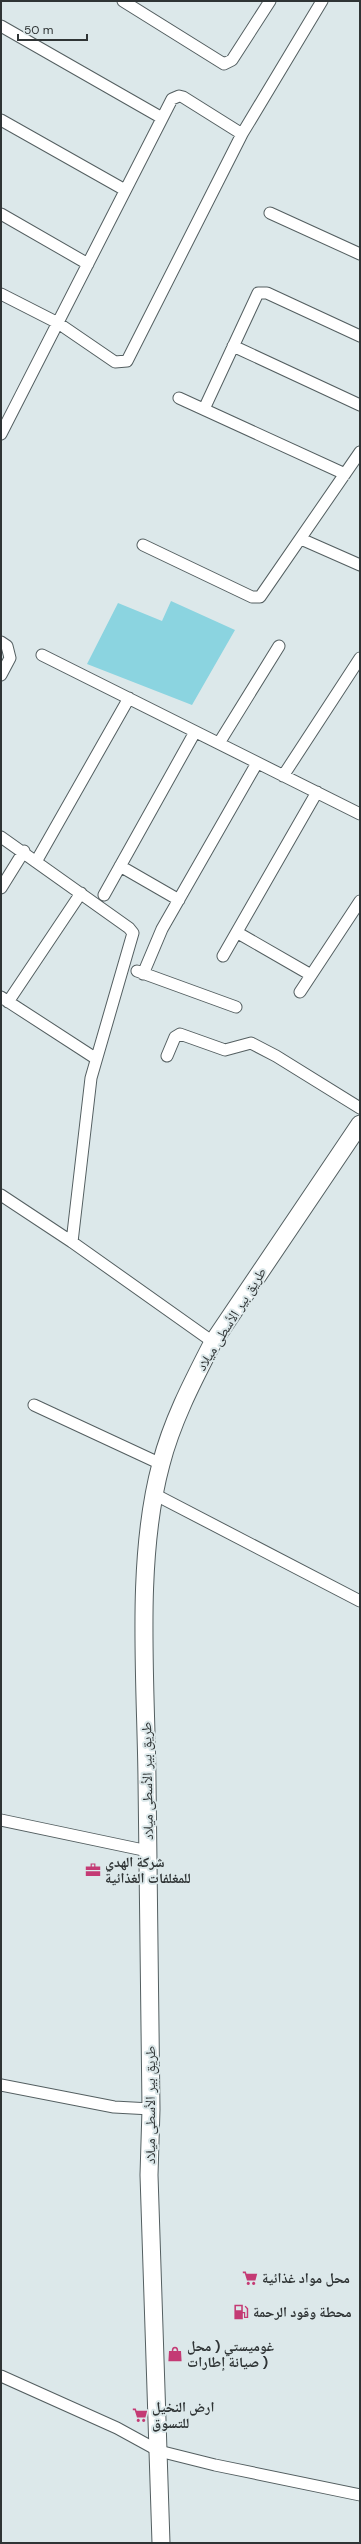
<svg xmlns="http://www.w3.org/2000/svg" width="361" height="2544" font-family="'DM Sans','Noto Naskh Arabic',sans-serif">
  <rect width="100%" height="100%" fill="#dce8ea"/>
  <!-- green -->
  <path fill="#8bd4e0" d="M 171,601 L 235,630 L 192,705 L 87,664 L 118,603 L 162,621 Z"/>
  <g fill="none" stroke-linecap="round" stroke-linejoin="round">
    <!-- minor casing -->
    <g stroke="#545f61" stroke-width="13">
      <path id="minor" d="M 123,1 L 224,64 L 232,60 L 270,1
        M 1,26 L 162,118
        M 1,120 L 125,190
        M 270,213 L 360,254
        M 1,214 L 88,264
        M 1,294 L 58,323 L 115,362 L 127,361 L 242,134 L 322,1
        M 233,346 L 360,405
        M 179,398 L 345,474
        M 204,409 L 258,293 L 267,293 L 360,336
        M 1,434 L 172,99 L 179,96 L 183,97 L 242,134
        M 301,539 L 360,565
        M 143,545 L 252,597 L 260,597 L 360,452
        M 1,642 L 7,646 L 10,658 L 1,675
        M 42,655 L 360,814
        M 219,743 L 279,646
        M 283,776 L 360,658
        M 1,837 L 129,928 L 133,933 L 91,1078 L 72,1242
        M 37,860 L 129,698
        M 120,866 L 179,900
        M 1,888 L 24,851
        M 104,895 L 195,732
        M 238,933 L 311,975
        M 223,956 L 317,792
        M 137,971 L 236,1007
        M 143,974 L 162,929 L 257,763
        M 300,992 L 360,901
        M 1,997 L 95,1058
        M 8,1002 L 81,893
        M 167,1056 L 175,1037 L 180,1034 L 225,1050 L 251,1043 L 276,1056 L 360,1108
        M 1,1195 L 72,1242 L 213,1342
        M 34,1405 L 161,1464
        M 154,1494 L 360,1601
        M 1,1820 L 148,1851
        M 1,2085 L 114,2107 L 151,2109
        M 1,2376 L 117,2428 L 159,2451 L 215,2465 L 360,2495"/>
    </g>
    <!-- primary casing -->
    <g stroke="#545f61" stroke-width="19">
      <path id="primary" d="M 161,2543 L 149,2175 L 151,2109 C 149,2000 148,1890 147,1780 C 146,1681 135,1560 161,1464 C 172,1421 193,1381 213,1342 L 360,1124"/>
    </g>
    <!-- minor -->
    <use href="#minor" stroke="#fff" stroke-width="11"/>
    <!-- primary -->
    <use href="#primary" stroke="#fff" stroke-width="17"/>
  </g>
  <!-- icons -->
  <defs>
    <g id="office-bare" transform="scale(1.2)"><path d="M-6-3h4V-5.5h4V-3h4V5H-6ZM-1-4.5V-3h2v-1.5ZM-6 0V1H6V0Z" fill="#c43a74" stroke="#dce8ea" stroke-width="2.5" paint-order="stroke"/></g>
    <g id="supermarket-bare" transform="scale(1.2)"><path d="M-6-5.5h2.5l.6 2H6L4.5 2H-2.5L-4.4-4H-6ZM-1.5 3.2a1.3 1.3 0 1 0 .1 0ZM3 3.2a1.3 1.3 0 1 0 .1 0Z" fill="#c43a74" stroke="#dce8ea" stroke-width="2.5" paint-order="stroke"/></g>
    <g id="fuel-bare" transform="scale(1.2)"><path d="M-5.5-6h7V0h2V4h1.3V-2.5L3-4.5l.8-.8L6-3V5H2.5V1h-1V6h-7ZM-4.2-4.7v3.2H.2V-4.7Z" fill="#c43a74" stroke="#dce8ea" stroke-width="2.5" paint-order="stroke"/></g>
    <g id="shop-bare" transform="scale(1.2)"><path d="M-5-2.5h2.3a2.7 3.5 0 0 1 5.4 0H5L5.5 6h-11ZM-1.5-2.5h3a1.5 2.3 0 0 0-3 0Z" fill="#c43a74" stroke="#dce8ea" stroke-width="2.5" paint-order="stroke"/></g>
  </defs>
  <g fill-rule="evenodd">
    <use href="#office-bare" x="93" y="1870"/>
    <use href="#supermarket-bare" x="250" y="2278"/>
    <use href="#fuel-bare" x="241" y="2312"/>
    <use href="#shop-bare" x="175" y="2354"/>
    <use href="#supermarket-bare" x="140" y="2415"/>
  </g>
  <g text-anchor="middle" stroke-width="4" stroke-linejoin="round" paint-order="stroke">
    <!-- street labels -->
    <g font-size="14" fill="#2f3435" stroke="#dce8ea">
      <text transform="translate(231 1319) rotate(-58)" y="5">طريق بير الأسطى ميلاد</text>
      <text transform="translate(147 1781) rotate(-91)" y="5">طريق بير الأسطى ميلاد</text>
      <text transform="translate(150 2105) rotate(-90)" y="5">طريق بير الأسطى ميلاد</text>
    </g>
    <!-- poi labels -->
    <g font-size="14" font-weight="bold" fill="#2f3435" stroke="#dce8ea" text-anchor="start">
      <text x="105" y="1867">شركة الهدي<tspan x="105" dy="16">للمغلفات الغذائية</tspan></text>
      <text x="262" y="2283">محل مواد غذائية</text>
      <text x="253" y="2317">محطة وقود الرحمة</text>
      <text x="187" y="2351">غوميستي ( محل<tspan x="187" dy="16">صيانة إطارات )</tspan></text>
      <text x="152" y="2412">ارض النخيل<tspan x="152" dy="16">للتسوق</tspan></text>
    </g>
  </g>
  <!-- border -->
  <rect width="361" height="2544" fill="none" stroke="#2f3435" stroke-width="4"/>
  <!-- scale -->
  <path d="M18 34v6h69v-6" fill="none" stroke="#2f3435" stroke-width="2"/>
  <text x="24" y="34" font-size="12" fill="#2f3435" stroke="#dce8ea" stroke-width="3" paint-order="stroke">50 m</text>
</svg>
